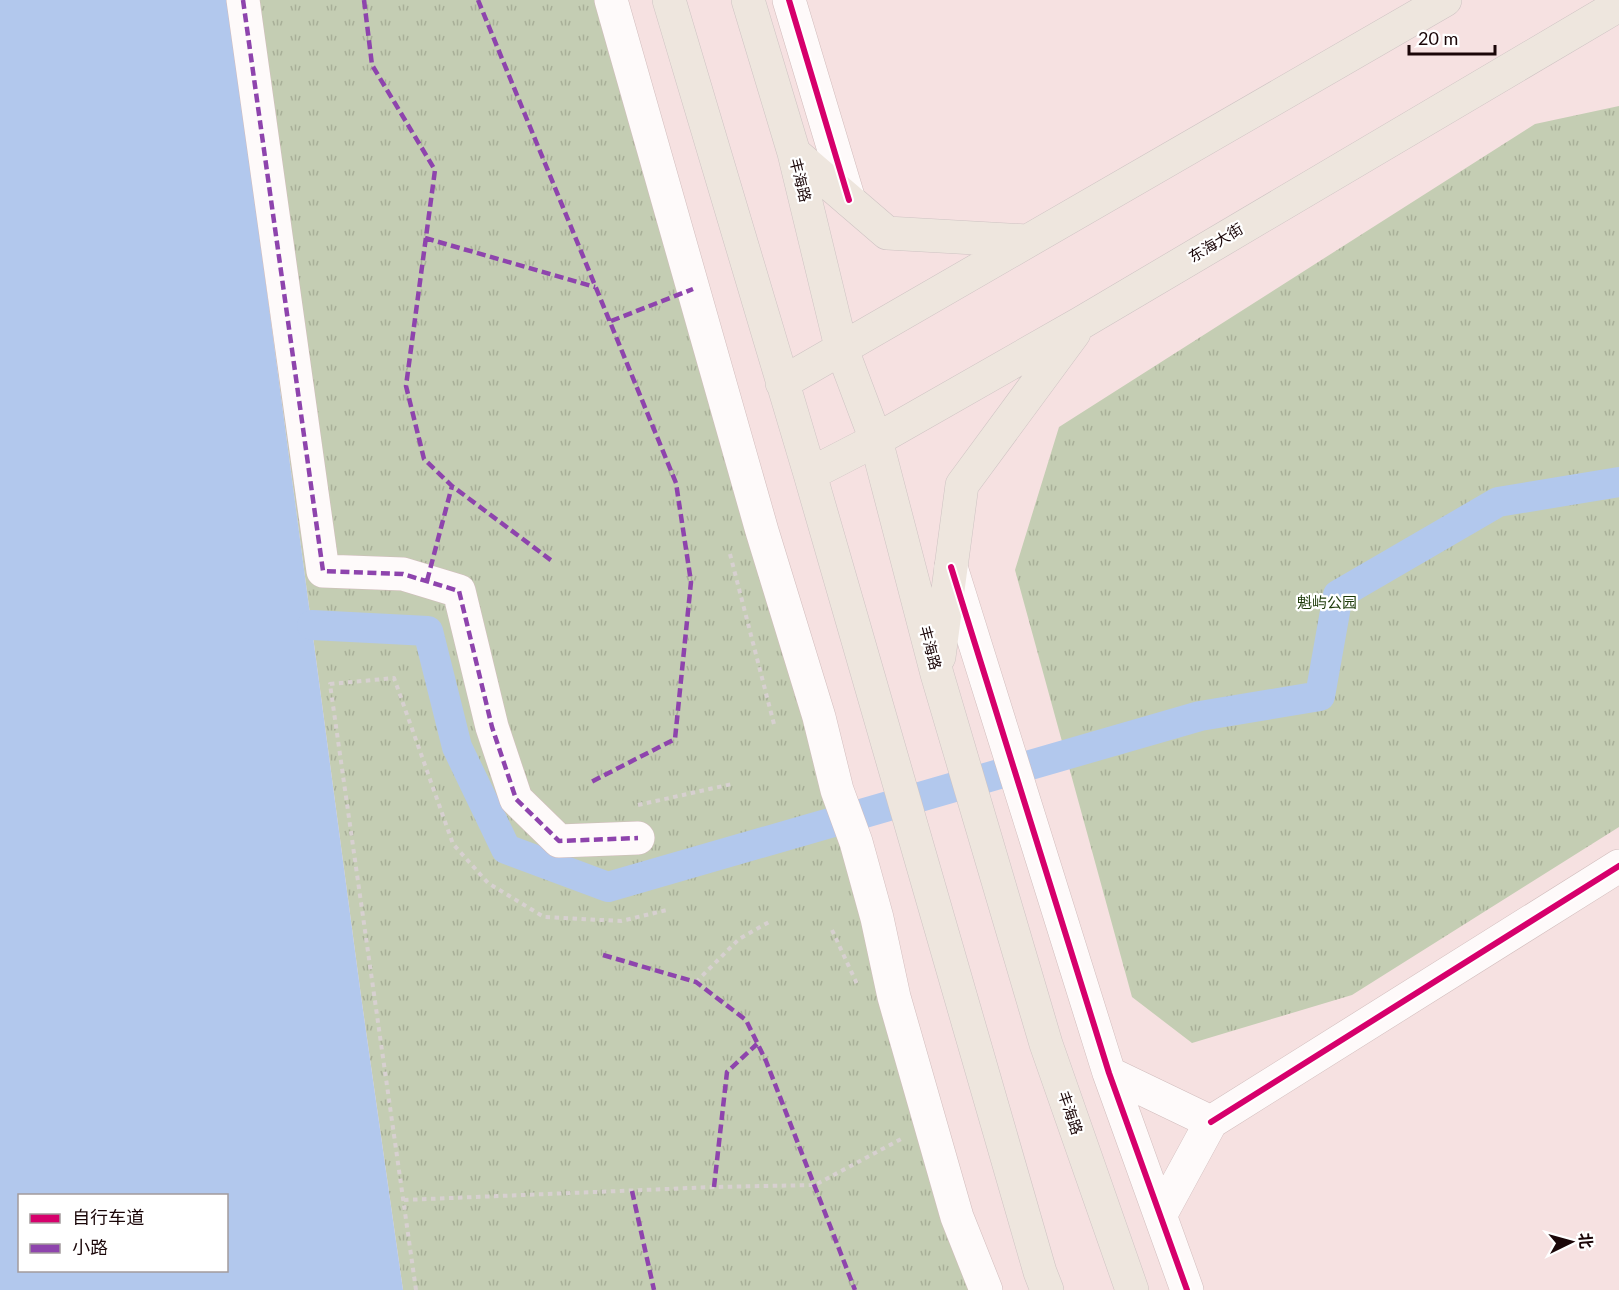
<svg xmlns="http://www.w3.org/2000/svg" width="1619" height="1290" font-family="Lato,'Noto Sans SC',sans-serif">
  <defs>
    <pattern id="grass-tufts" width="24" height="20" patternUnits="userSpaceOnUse" patternTransform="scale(1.5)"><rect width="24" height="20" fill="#c4cdb3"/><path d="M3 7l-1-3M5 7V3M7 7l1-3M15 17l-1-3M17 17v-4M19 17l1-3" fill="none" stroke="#a8af98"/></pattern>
  </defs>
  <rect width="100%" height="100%" fill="#f6e1e1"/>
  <!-- grass -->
  <path fill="url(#grass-tufts)" d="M 228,0 L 611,0 L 986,1290 L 403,1290 L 361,996 Z
    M 1619,106 L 1619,827 L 1352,995 L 1192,1043 L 1132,997 L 1015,570 L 1059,427 L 1535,124 Z"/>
  <!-- water -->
  <path fill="#b2c8ed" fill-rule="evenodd" d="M 0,0 L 228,0 L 361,996 L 403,1290 L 0,1290 ZM 20,1196 L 226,1196 L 226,1270 L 20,1270 Z"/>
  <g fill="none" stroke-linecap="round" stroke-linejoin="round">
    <!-- canal -->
    <path stroke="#b2c8ed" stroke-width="30" d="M 312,625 L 428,631 L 457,747 L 506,849 L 608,887 L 1200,716 L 1320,696 L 1338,595 L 1498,502 L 1619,482"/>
    <!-- minor casing -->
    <g stroke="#d1bcbc" stroke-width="34">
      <path id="minor" d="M 243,0 L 323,571 L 403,574 L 459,591 L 492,727 L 516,799 L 559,841 L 638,838
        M 611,0 L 762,531 L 819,717 L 837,790 L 856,842 L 877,918 L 894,997 L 957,1217 L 986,1290
        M 789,0 L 849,200
        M 951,567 L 1109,1073 L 1187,1290
        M 1109,1073 L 1211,1122 L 1161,1214
        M 1211,1122 L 1619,866"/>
    </g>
    <!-- major casing -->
    <g stroke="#cec3c3" stroke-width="34">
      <path id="major" d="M 669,0 L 810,474 L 1040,1272 L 1047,1290
        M 748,0 L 794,153 L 841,347 L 876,440 L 937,674 L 1046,1044 L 1132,1290
        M 794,153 L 887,233 L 1027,241
        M 782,383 L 1445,0
        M 810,474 L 876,440 L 1081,323 L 1619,5
        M 939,657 L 962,485 L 1074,333"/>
    </g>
    <!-- path -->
    <path stroke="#d7d0d0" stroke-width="4" stroke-dasharray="4.5 4.5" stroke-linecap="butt" d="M 730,554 L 775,728
      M 638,805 L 732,784
      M 832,930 L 857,984
      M 696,982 L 739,939 L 769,922
      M 404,1200 L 714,1187 L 815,1185 L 903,1138
      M 416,1290 L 330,684 L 394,678 L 453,844 L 488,883 L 544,917 L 621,921 L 667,910"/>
    <!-- minor -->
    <use href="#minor" stroke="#fefafa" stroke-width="33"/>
    <!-- major -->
    <use href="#major" stroke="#eee6de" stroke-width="33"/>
    <!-- quiet -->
    <path stroke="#8e44ad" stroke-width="4.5" stroke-dasharray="9 4.5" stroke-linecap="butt" d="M 243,0 L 323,571 L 403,574 L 459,591 L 492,727 L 516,799 L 559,841 L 638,838
      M 364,0 L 372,65 L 435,170 L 406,386 L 424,459 L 452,486 L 552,561
      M 478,0 L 676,483 L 691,582 L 675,739 L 591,782
      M 425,238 L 595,287
      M 611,321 L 693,289
      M 427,581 L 452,486
      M 603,955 L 696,982 L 746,1020 L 766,1061 L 855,1290
      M 714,1187 L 727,1072 L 757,1044
      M 632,1191 L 654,1290"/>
    <!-- cycleway casing -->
    <g stroke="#fff" stroke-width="10">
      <path id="cycleway" d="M 789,0 L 849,200
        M 951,567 L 1109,1073 L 1187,1290
        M 1211,1122 L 1619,866"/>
    </g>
    <!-- cycleway -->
    <use href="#cycleway" stroke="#d6006c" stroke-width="6"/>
  </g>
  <g text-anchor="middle" stroke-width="4.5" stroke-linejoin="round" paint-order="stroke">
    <!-- street labels -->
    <g font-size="15" fill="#1a0608" stroke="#fff">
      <text transform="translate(800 180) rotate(76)" y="5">丰海路</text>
      <text transform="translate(1216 243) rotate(-31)" y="5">东海大街</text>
      <text transform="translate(930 648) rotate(75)" y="5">丰海路</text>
      <text transform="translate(1070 1113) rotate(71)" y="5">丰海路</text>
    </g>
    <!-- park labels -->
    <g font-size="15" fill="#1b3907" stroke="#fff">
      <text x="1327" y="608">魁屿公园</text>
    </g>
  </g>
  <!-- legend -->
  <rect x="18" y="1194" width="210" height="78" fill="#ffffff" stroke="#a39b9c" stroke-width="1.5"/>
  <rect x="30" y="1214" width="30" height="9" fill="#d6006c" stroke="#a39b9c" stroke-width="1.5"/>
  <text x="72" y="1224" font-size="18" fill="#1a0608">自行车道</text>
  <rect x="30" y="1244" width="30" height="9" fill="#8e44ad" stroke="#a39b9c" stroke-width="1.5"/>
  <text x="72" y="1254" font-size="18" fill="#1a0608">小路</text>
  <!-- north arrow -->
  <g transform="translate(1571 1242) rotate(85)" stroke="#ffffff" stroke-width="4.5" paint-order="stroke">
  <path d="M0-4.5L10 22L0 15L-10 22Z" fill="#1a0608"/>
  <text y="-9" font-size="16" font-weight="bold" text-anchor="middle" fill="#1a0608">北</text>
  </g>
  <!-- scale -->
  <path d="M1409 45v9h86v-9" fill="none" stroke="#1a0608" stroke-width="3"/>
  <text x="1418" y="45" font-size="18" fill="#1a0608" stroke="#ffffff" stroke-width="4.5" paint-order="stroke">20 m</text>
</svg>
